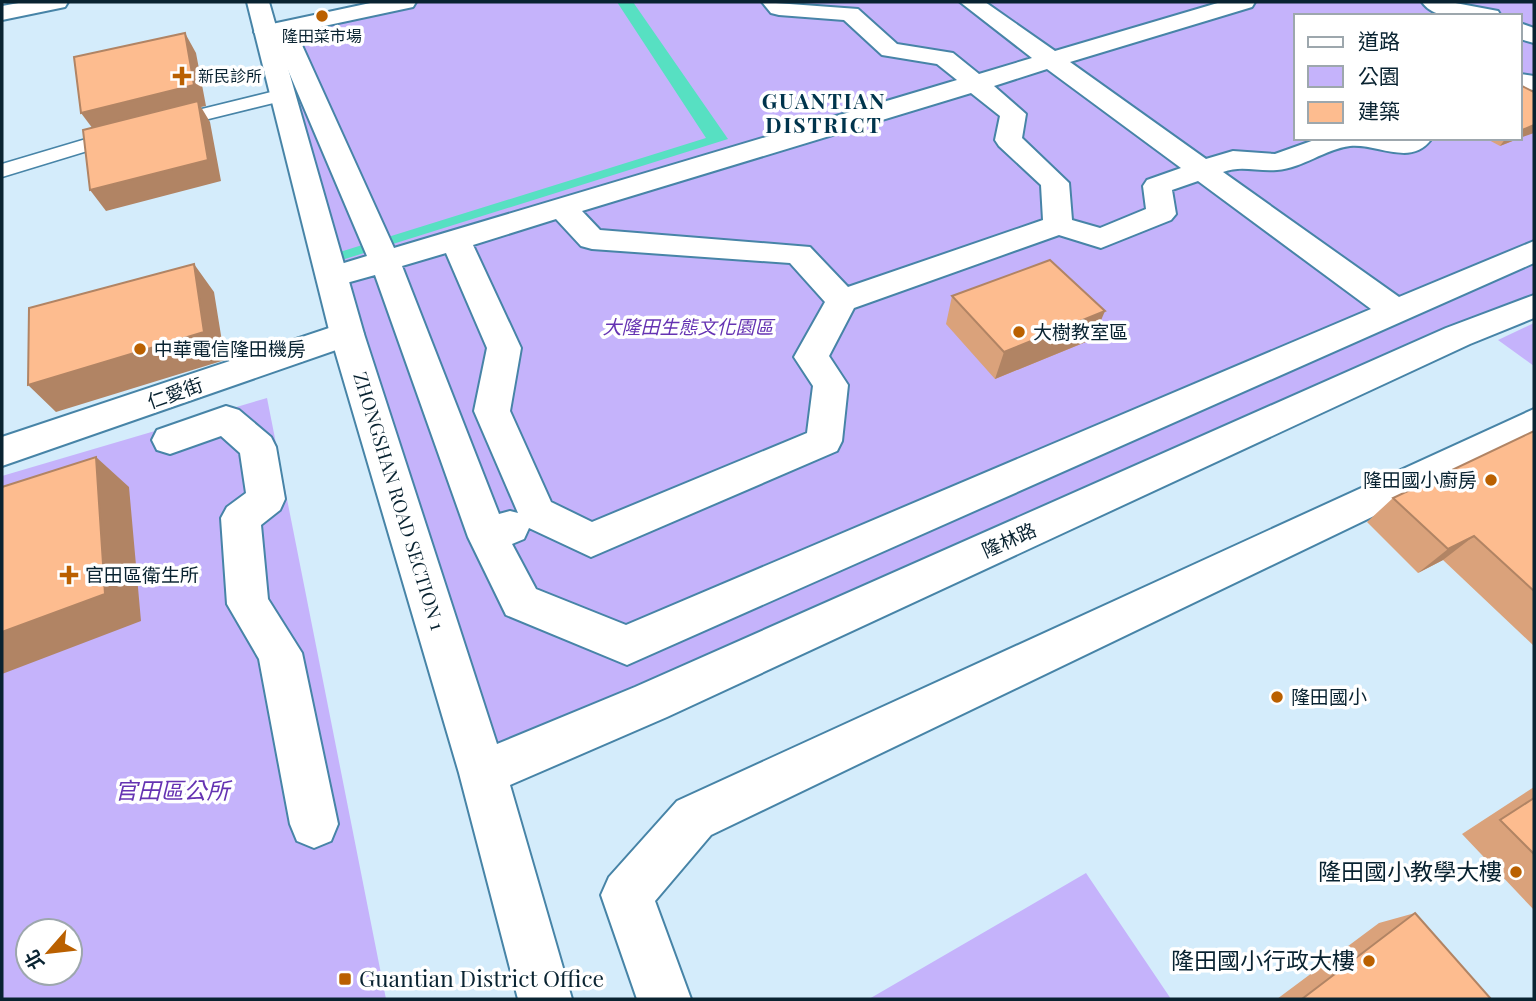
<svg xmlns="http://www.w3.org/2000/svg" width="1536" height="1001" font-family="'Playfair Display','Noto Sans TC',serif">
  <rect width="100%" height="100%" fill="#d4ecfb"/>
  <!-- green -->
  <path fill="#c5b3fb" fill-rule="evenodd" d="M 414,2 L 1534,2 L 1534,307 L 483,773 L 266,32 ZM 1296,16 L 1520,16 L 1520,138 L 1296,138 Z
    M 1534,323 L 1534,366 L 1498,340 Z
    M 267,398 L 386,999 L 2,999 L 2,476 ZM 28,931 L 70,931 L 70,973 L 28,973 Z
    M 1086,873 L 1171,999 L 869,999 Z"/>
  <!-- water -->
  <path fill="#57e0c2" d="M 617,2 L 633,2 L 728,139 L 329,264 L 327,256 L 706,138 Z"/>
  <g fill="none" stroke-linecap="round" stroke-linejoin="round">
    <!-- service casing -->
    <g stroke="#4784a7" stroke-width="3">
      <path id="service" d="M 283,89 L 290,91 L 293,95 L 290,99 L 168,129 L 161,127 L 158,123 L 161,119 Z
        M 123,128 L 130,130 L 133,134 L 130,138 L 2,177 L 2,164 Z"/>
    </g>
    <!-- pedestrian casing -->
    <g stroke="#4784a7" stroke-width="4">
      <path id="pedestrian" d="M 375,2 L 416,2 L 413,7 L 296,32 L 394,248 L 957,80 L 937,64 L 882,55 L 844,20 L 779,15 L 771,13 L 762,2 L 858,9 L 897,44 L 953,53 L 979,74 L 1032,58 L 960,2 L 985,2 L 1055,51 L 1221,2 L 1255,2 L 1252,7 L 1070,62 L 1206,159 L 1233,151 L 1275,154 L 1320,138 L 1432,138 C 1412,168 1377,143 1350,146 C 1325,149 1303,168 1277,170 C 1258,172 1242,165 1223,172 L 1399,297 L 1534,241 L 1534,263 L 627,665 L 506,615 L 468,537 L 375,275 L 332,287 L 321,284 L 316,277 L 321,270 L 367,256 L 274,37 L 258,37 L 254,32 L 258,27 ZM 1047,69 L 1181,168 L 1147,180 L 1143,186 L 1146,209 L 1100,228 L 1072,220 L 1069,183 L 1022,138 L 1026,114 L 994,86 ZM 971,93 L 1000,116 L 995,140 L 999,146 L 1041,185 L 1043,220 L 848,287 L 810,247 L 600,230 L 582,211 ZM 1198,181 L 1371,309 L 626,625 L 536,589 L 512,544 L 524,539 L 529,528 L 591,557 L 837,451 L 842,441 L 848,385 L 829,356 L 854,308 L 1059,235 L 1101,248 L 1171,220 L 1176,214 L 1172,190 ZM 556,219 L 581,246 L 592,249 L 790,263 L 825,302 L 794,357 L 813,386 L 807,433 L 592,522 L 551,502 L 510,411 L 521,348 L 473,245 ZM 446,253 L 487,348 L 474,411 L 518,513 L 510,511 L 499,514 L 402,266 Z
        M 1422,2 L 1450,2 L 1498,11 L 1501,16 C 1478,16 1437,24 1422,2 Z
        M 1520,23 L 1534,28 L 1534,43 L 1520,39 Z
        M 1520,74 L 1534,76 L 1534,90 L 1520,89 Z
        M 226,406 L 239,410 L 271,437 L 276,447 L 285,499 L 280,510 L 261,525 L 268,599 L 302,653 L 338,824 L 331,841 L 314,848 L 297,841 L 290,824 L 259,659 L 227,604 L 221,518 L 227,507 L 246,493 L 240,453 L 221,436 L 170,454 L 157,450 L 152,440 L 157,430 Z
        M 1534,409 L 1534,439 L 711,835 L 655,901 L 691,999 L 637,999 L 601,895 L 609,877 L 677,801 Z"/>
    </g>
    <!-- minor casing -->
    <g stroke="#4784a7" stroke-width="4">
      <path id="minor" d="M 24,2 L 68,2 L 65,7 L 2,20 L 2,6 Z
        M 347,322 L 359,326 L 364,334 L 359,342 L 2,466 L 2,437 Z"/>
    </g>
    <!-- tertiary casing -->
    <g stroke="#4784a7" stroke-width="4">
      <path id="tertiary" d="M 247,2 L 269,2 L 364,334 L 497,744 L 635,687 L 1446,328 L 1534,295 L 1534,318 L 1470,344 L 667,717 L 510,785 L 572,999 L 518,999 L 459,773 L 330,334 Z"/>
    </g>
    <!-- service -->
    <use href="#service" fill="#fff" fill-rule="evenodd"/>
    <!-- pedestrian -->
    <use href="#pedestrian" fill="#fff" fill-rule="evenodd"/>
    <!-- minor -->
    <use href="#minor" fill="#fff" fill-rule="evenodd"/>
    <!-- tertiary -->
    <use href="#tertiary" fill="#fff" fill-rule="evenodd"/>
  </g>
  <!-- wall -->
  <path fill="#daa27b" d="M 1485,138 L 1520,138 L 1500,146 Z
    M 952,296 L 1093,339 L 995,379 L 946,324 Z
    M 1534,431 L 1534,646 L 1443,560 L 1418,573 L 1367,522 L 1393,498 Z
    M 1534,787 L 1534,910 L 1462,834 Z
    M 1415,913 L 1491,999 L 1277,999 L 1379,923 Z"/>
  <!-- shaded-wall -->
  <path fill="#b18464" d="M 185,33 L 196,53 L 206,106 L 201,107 L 210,122 L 221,181 L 106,211 L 90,190 L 96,133 L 81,113 Z
    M 1534,125 L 1534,133 L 1520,138 L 1520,131 Z
    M 1506,138 L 1520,138 L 1500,146 Z
    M 194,264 L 214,292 L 225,360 L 56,412 L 28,385 Z
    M 1105,311 L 1093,339 L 995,379 L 1004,352 Z
    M 96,457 L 129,487 L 141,621 L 2,674 L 2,632 Z
    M 1474,536 L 1443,560 L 1418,573 L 1448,549 Z"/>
  <!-- building -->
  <path fill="#fdbc8f" stroke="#b18464" stroke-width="2" d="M 185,33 L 194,85 L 81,113 L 74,57 Z
    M 1520,85 L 1534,92 L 1534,125 L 1520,131 Z
    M 198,101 L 208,160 L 90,190 L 83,130 Z
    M 1050,260 L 1105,311 L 1004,352 L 952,296 Z
    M 194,264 L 204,332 L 28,385 L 29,308 Z
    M 1534,431 L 1534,591 L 1474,536 L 1448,549 L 1393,498 Z
    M 96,457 L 105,594 L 2,632 L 2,487 Z
    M 1534,798 L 1534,854 L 1500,820 Z
    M 1415,913 L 1491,999 L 1302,999 Z"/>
  <!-- markers -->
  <g fill="#ba6000" stroke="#fff" stroke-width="2.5">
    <circle cx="322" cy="16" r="7"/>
    <path d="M178.5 65.5h7v7h7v7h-7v7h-7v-7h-7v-7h7z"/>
    <circle cx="1019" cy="332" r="7"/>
    <circle cx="140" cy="349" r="7"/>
    <circle cx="1491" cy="480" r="7"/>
    <path d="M65.5 564.5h7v7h7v7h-7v7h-7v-7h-7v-7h7z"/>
    <circle cx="1277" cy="697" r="7"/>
    <circle cx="1516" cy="872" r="7"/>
    <circle cx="1369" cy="961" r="7"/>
    <rect x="338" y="972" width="14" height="14" rx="3.5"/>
  </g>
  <g text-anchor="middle" stroke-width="7" stroke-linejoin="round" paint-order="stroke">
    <!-- far-poi labels -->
    <g font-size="16" fill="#092331" stroke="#fff">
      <text x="322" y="42">隆田菜市場</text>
      <text x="198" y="82" text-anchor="start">新民診所</text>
    </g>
    <!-- park labels -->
    <g font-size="19" font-style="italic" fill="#6533b2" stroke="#fff">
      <text x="688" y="334">大隆田生態文化園區</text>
    </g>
    <!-- poi labels -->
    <g font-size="19" fill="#092331" stroke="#fff" text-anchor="start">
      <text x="1033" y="339">大樹教室區</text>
      <text x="154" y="356">中華電信隆田機房</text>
      <text x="1477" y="487" text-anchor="end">隆田國小廚房</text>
      <text x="85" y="582">官田區衛生所</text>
      <text x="1291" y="704">隆田國小</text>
    </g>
    <!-- street labels -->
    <g font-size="19" fill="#092331" stroke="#fff">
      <text transform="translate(175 393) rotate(-19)" y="7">仁愛街</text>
      <text transform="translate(399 501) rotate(73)" y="7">ZHONGSHAN ROAD SECTION 1</text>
      <text transform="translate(1009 540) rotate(-24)" y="7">隆林路</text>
    </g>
    <!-- far-district labels -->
    <g font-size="21" font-weight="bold" letter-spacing="2" fill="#00344c" stroke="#fff">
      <text x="824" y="109">GUANTIAN<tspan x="824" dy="24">DISTRICT</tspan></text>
    </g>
    <!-- near-park labels -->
    <g font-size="23" font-style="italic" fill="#6533b2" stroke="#fff">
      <text x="172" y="799">官田區公所</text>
    </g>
    <!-- near-poi labels -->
    <g font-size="23" fill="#092331" stroke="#fff" text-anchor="end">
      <text x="1502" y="880">隆田國小教學大樓</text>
      <text x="1355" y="969">隆田國小行政大樓</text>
      <text x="359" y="987" text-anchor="start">Guantian District Office</text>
    </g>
  </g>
  <!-- border -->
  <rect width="1536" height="1001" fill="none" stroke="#092331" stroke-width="7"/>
  <!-- legend -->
  <rect x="1294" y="14" width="228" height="126" fill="#ffffff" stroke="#9da7ad" stroke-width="2"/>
  <rect x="1308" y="37" width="35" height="10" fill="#ffffff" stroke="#9da7ad" stroke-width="2"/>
  <text x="1358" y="49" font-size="21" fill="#092331">道路</text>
  <rect x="1308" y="66" width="35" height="21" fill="#c5b3fb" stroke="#9da7ad" stroke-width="2"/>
  <text x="1358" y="84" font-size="21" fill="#092331">公園</text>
  <rect x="1308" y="102" width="35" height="21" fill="#fdbc8f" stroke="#9da7ad" stroke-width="2"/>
  <text x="1358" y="119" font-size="21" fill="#092331">建築</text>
  <!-- north arrow -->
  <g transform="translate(49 952) rotate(242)"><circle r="33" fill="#ffffff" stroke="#9da7ad" stroke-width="2"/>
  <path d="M0-5L12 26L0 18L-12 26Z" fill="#ba6000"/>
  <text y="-10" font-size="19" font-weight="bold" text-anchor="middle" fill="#092331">北</text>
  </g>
</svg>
